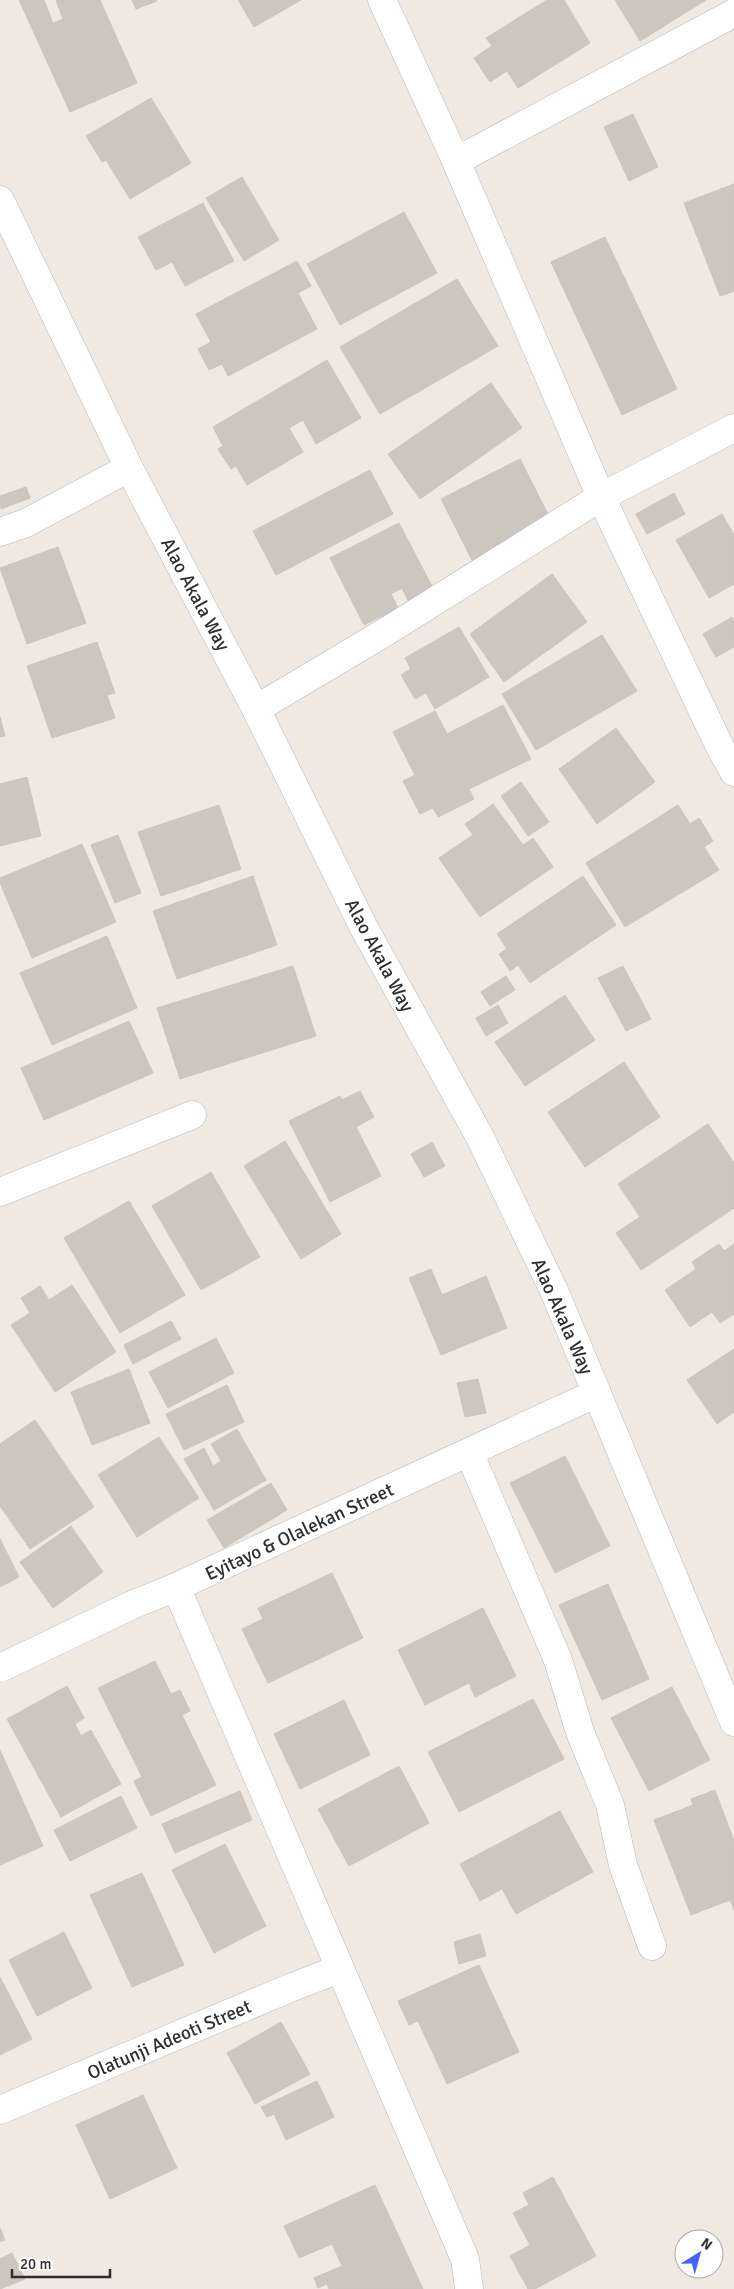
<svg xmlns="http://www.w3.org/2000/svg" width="734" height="2289" font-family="Signika,sans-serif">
  <rect width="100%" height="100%" fill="#efe9e1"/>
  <!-- building -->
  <path fill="#cbc7bf" stroke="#cbc5ba" d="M 19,0 L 44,0 L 53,23 L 63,19 L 56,0 L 100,0 L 137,83 L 70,112 Z
    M 132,0 L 156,0 L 157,1 L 136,9 Z
    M 238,0 L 301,0 L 254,27 Z
    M 547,0 L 564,0 L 590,43 L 518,88 L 507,71 L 490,82 L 474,58 L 492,46 L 486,38 Z
    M 615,0 L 706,0 L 640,41 Z
    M 151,98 L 191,163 L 130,199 L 106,160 L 102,162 L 86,136 Z
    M 633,114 L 658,167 L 629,181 L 604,127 Z
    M 242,177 L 279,240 L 244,261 L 206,198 Z
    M 734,184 L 734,291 L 720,296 L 684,203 Z
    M 203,203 L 234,261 L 185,286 L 172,262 L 156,270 L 138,237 Z
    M 404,212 L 437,273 L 340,325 L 307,264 Z
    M 605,237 L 677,389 L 622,415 L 551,262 Z
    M 297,261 L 311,286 L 298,293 L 317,329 L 228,376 L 222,364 L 209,370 L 198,349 L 211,342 L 196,314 Z
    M 457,279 L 498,346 L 380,414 L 340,347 Z
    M 327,360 L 361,418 L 316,444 L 303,420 L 289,428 L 303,452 L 247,485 L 236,466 L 231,469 L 218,449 L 223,446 L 213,427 Z
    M 491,383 L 522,428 L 420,499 L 388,454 Z
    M 520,459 L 552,522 L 473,562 L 441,499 Z
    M 370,470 L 393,514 L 276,575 L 253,531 Z
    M 26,487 L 30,498 L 1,509 L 0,496 Z
    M 674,493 L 685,514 L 647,534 L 636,514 Z
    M 722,514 L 734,535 L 734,584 L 709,598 L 676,540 Z
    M 399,523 L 434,590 L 409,602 L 402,588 L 391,594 L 398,608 L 364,625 L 330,558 Z
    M 58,547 L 86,623 L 27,644 L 0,568 Z
    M 552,574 L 587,622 L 504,682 L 470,634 Z
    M 732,617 L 734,621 L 734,647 L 716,657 L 703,634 Z
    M 459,627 L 489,677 L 435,709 L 426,693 L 415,699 L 401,675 L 411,669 L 405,658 Z
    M 602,635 L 637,691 L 536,750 L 502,694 Z
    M 97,642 L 115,693 L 107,695 L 115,718 L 52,738 L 27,666 Z
    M 503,705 L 531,759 L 469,789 L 474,799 L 438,817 L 433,808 L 420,814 L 403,781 L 415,775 L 393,732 L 435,711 L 447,734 Z
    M 0,717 L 5,736 L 0,737 Z
    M 616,728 L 655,782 L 597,824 L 559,769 Z
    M 27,777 L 41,836 L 0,846 L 0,784 Z
    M 521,782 L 549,822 L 528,836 L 501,796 Z
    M 493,804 L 523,845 L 533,838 L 553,867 L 480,917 L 439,858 L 473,835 L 465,824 Z
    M 219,805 L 241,869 L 161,896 L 138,832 Z
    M 678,805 L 690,824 L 699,818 L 713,841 L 704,847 L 719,870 L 625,927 L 586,863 Z
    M 118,835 L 141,893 L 115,903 L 91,845 Z
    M 82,844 L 116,922 L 32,958 L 0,883 L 0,878 Z
    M 253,876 L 277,945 L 177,979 L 153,911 Z
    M 583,876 L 616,925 L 530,983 L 518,965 L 510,971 L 499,954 L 507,949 L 497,934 Z
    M 107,936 L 137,1008 L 52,1045 L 20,973 Z
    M 293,966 L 316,1036 L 180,1079 L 157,1008 Z
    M 623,966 L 651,1019 L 626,1031 L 598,978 Z
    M 506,976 L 515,990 L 490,1006 L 481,992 Z
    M 565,995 L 595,1040 L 525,1086 L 495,1042 Z
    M 498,1005 L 508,1023 L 486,1036 L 476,1018 Z
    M 129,1021 L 153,1073 L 44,1120 L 21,1068 Z
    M 624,1062 L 660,1117 L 585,1167 L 548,1112 Z
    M 360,1091 L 374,1117 L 356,1127 L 381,1176 L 330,1202 L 289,1121 L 340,1096 L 342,1100 Z
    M 708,1124 L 734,1163 L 734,1208 L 641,1270 L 616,1233 L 640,1217 L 618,1184 Z
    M 285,1141 L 341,1234 L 301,1259 L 244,1166 Z
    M 432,1142 L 445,1166 L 424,1177 L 411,1154 Z
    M 211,1172 L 260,1257 L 201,1290 L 152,1206 Z
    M 129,1201 L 185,1295 L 120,1333 L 64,1238 Z
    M 719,1244 L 724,1251 L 734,1244 L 734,1314 L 720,1323 L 712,1312 L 690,1327 L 665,1290 L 696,1269 L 692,1262 Z
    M 431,1269 L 442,1295 L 486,1276 L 507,1328 L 441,1355 L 409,1278 Z
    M 72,1285 L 116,1352 L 55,1392 L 11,1325 L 30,1313 L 21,1298 L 40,1286 L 49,1300 Z
    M 171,1321 L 181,1339 L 133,1364 L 124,1345 Z
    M 216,1338 L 234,1373 L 168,1408 L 149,1372 Z
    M 734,1349 L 734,1412 L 717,1424 L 687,1380 Z
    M 129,1369 L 150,1423 L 92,1445 L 71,1392 Z
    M 478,1379 L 486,1413 L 465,1417 L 457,1383 Z
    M 227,1385 L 244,1422 L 184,1450 L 166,1414 Z
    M 35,1420 L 94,1507 L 30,1549 L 0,1506 L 0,1444 Z
    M 237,1429 L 266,1480 L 214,1510 L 184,1459 L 204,1448 L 213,1466 L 221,1461 L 211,1444 Z
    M 159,1437 L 199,1498 L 137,1537 L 98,1475 Z
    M 565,1456 L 610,1546 L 555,1573 L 510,1483 Z
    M 271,1483 L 287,1510 L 224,1548 L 207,1520 Z
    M 71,1526 L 103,1572 L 53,1608 L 20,1562 Z
    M 0,1539 L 19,1577 L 0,1587 Z
    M 332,1573 L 363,1638 L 268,1683 L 242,1629 L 263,1619 L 258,1608 Z
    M 608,1584 L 649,1679 L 602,1700 L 559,1605 Z
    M 483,1608 L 516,1676 L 475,1697 L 469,1683 L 425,1705 L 398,1650 Z
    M 155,1661 L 171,1694 L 180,1690 L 190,1711 L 182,1715 L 216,1785 L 151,1816 L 134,1781 L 142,1777 L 98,1688 Z
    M 67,1686 L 84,1718 L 75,1724 L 81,1736 L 91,1730 L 121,1784 L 61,1817 L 7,1719 Z
    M 672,1687 L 710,1760 L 649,1791 L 611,1718 Z
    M 533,1699 L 564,1759 L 459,1812 L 428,1752 Z
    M 344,1700 L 370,1755 L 300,1789 L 274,1734 Z
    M 0,1750 L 43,1846 L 0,1865 Z
    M 399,1766 L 429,1823 L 349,1866 L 318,1809 Z
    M 715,1790 L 734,1841 L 734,1910 L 730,1900 L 691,1915 L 654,1820 L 693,1805 L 691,1799 Z
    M 240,1791 L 252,1820 L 175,1853 L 162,1824 Z
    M 121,1796 L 137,1828 L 70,1861 L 54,1830 Z
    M 560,1811 L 593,1872 L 516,1914 L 502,1889 L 480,1901 L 460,1864 Z
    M 225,1844 L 266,1926 L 214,1953 L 172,1870 Z
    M 142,1873 L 184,1965 L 132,1987 L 90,1895 Z
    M 64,1932 L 92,1988 L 37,2016 L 9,1960 Z
    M 480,1934 L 486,1956 L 459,1964 L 454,1942 Z
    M 479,1965 L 519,2052 L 447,2084 L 418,2021 L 409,2025 L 398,2001 Z
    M 0,1977 L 32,2039 L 0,2055 Z
    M 281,2022 L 310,2074 L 255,2104 L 227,2053 Z
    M 317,2081 L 334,2117 L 286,2140 L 274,2114 L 267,2117 L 261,2107 Z
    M 143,2095 L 177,2168 L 110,2199 L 76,2125 Z
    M 553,2177 L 596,2256 L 535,2289 L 528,2289 L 510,2256 L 530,2245 L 513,2213 L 529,2205 L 523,2193 Z
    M 375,2185 L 423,2289 L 329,2289 L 327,2284 L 318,2288 L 314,2278 L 342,2266 L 332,2244 L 299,2258 L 284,2226 Z
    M 0,2228 L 5,2240 L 0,2242 Z
    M 12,2253 L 25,2279 L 0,2289 L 0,2259 Z"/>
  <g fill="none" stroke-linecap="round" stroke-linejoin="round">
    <!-- street casing -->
    <g stroke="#b4b7c1" stroke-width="29">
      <path id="street" d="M 382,0 L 456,161 L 601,497 L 720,747 L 734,772
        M 456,161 L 734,13
        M 0,532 L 26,523 L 129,468
        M 256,709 L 387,631 L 601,497 L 734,428
        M 0,1192 L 192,1115
        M 469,1452 L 558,1660 L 580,1732 L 610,1805 L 623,1865 L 652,1946
        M 176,1587 L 465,2259 L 469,2289
        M 0,1668 L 132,1605 L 176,1587 L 597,1393
        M 0,2110 L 290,1988 L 339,1969"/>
    </g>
    <!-- secondary casing -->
    <g stroke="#b4b7c1" stroke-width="29">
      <path id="secondary" d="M 0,200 L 129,468 L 256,709 L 363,926 L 481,1139 L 555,1293 L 734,1722"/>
    </g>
    <!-- street -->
    <use href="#street" stroke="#fff" stroke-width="28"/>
    <!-- secondary -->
    <use href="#secondary" stroke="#fff" stroke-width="28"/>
  </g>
  <g text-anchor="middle" stroke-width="4.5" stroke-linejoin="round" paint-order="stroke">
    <!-- street labels -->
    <g font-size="19" fill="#2e2e2e" stroke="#fff">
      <text transform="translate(196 594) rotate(62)" y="7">Alao Akala Way</text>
      <text transform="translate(380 955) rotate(62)" y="7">Alao Akala Way</text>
      <text transform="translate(563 1316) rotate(66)" y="7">Alao Akala Way</text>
      <text transform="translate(299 1531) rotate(-25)" y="7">Eyitayo &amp; Olalekan Street</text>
      <text transform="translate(169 2039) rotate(-23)" y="7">Olatunji Adeoti Street</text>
    </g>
  </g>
  <!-- north arrow -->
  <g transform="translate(699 2254) rotate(37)"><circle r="24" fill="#ffffff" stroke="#ababab"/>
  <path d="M0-4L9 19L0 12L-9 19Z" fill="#4264fb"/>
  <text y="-8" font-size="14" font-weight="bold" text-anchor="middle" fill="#2e2e2e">N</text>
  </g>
  <!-- scale -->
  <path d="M12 2269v8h98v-8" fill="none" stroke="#2e2e2e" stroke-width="2.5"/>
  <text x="20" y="2269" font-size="15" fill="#2e2e2e" stroke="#ffffff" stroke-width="4" paint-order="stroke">20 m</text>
</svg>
